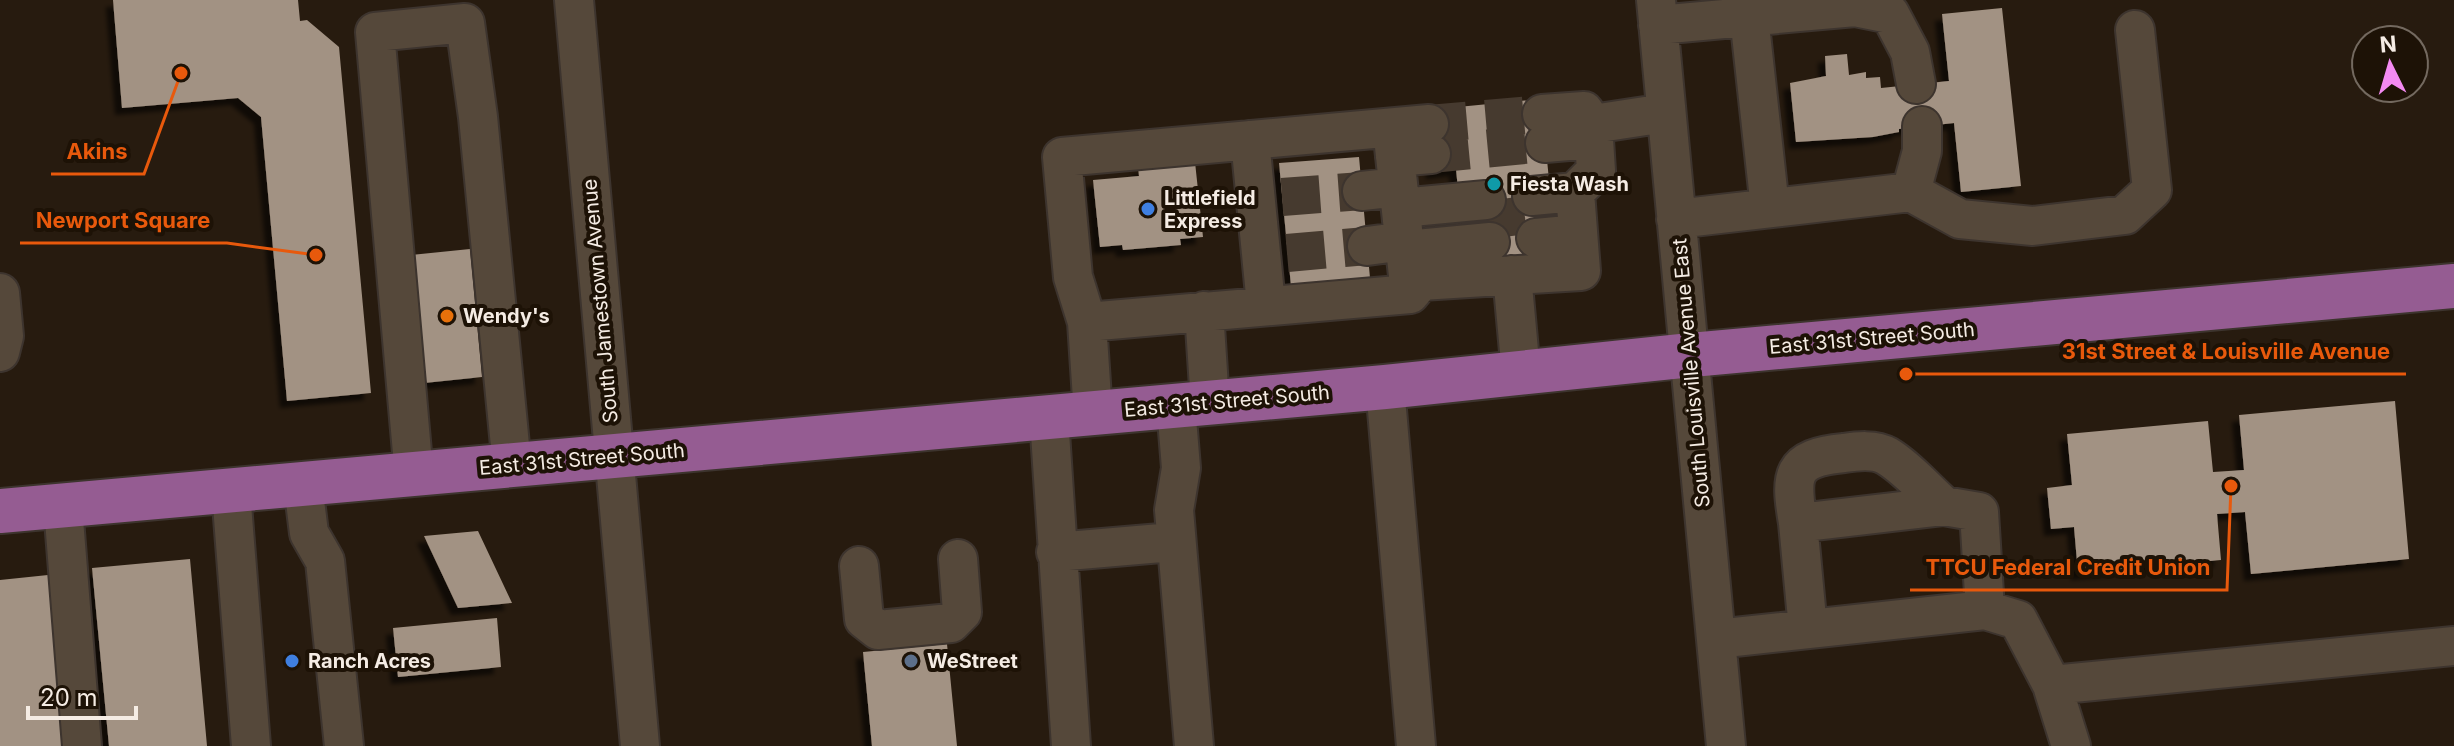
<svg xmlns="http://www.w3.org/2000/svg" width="2454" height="746" font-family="Inter,sans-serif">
  <defs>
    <filter id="shadow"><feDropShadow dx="-7" dy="7" stdDeviation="2" flood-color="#0009"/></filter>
  </defs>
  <rect width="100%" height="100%" fill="#271b0f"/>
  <!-- building -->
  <path fill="#a29283" filter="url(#shadow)" d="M 113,0 L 298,0 L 300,21 L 307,20 L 339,47 L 371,393 L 287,401 L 261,117 L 238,98 L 122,108 Z
    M 2002,8 L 2021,186 L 1961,192 L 1954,123 L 1899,129 L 1899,132 L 1873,137 L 1796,142 L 1790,83 L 1826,76 L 1825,56 L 1847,54 L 1849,75 L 1866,72 L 1866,78 L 1880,77 L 1881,88 L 1949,81 L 1942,14 Z
    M 1541,99 L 1549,180 L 1531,182 L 1539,261 L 1492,265 L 1484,186 L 1458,189 L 1456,169 L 1433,172 L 1427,110 Z
    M 1359,157 L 1371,289 L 1292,296 L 1279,163 Z
    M 1195,162 L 1203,237 L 1180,239 L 1181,245 L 1123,250 L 1122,245 L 1100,247 L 1093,180 L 1139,176 L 1138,168 Z
    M 470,249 L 482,377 L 424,383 L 411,255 Z
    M 2395,401 L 2409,559 L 2251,574 L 2245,512 L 2217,514 L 2221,560 L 2078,573 L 2074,527 L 2051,529 L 2047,488 L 2072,485 L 2067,434 L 2208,421 L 2213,472 L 2244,470 L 2239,415 Z
    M 478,531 L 512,603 L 458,608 L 424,536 Z
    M 190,559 L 207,746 L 109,746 L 92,568 Z
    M 48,575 L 64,746 L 0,746 L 0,580 Z
    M 497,618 L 501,667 L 398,677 L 393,628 Z
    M 947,644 L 957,746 L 872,746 L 863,652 Z"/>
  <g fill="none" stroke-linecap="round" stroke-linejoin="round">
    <!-- minor-tunnel -->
    <path stroke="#463a2f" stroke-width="38" stroke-dasharray="38 19" stroke-linecap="butt" d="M 1429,124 L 1542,114
      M 1431,154 L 1545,143
      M 1282,197 L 1362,191
      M 1487,220 L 1534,214
      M 1287,253 L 1367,246"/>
    <!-- minor casing -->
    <g stroke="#3d342e" stroke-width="42">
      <path id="minor" d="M 574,0 L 640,746
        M 1656,0 L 1726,746
        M 1749,16 L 1770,208
        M 1658,25 L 1855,7 L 1890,14 L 1910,52 L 1916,84
        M 1542,114 L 1584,111 L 1593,124
        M 1922,126 L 1922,151 L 1911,192 L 1960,219 L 2033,226 L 2125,215 L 2152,190 L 2135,30
        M 1392,128 L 1410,294
        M 1250,140 L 1266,305
        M 1545,143 L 1592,139
        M 1395,157 L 1431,154
        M 1362,191 L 1398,187
        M 1532,196 L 1575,192
        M 1401,208 L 1486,200
        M 1676,219 L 1911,192
        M 1536,238 L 1578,234
        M 1367,246 L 1405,241
        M 1406,250 L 1490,242
        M 1512,275 L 1521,373
        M 0,293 L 4,336 L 0,352
        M 1204,311 L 1210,403
        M 1087,322 L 1073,277 L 1062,157 L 1429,124
        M 1385,387 L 1416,746
        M 1176,406 L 1181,468 L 1174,510 L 1194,746
        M 1093,414 L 1087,322 L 1410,294 L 1421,281 L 1581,271 L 1575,192 L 1596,171 L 1593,124 L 1665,113
        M 1049,418 L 1071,746
        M 414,475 L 375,32 L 465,23 L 478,117 L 512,466
        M 303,485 L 309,533 L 325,561 L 344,746
        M 231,492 L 251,746
        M 63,507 L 82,746
        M 1798,523 C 1790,475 1790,458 1844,453 C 1857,451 1875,449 1887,456 C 1907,468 1926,490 1944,506
        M 1056,552 L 1161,543
        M 859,566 L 864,619 L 878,630 L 951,623 L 962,612 L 958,559
        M 1808,629 L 1798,523 L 1944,506 L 1979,512 L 1985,610
        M 1716,639 L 1985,610 L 2018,620 L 2052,685 L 2071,746
        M 2052,685 L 2454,646"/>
    </g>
    <!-- major casing -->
    <g stroke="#3d342e" stroke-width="48">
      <path id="major" d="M 0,511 L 1385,387 L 1691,355 L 2454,286"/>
    </g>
    <!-- minor -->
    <use href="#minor" stroke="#55483a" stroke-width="38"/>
    <!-- major -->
    <use href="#major" stroke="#955c92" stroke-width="44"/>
  </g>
  <!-- markers -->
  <circle fill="#0f9aa8" stroke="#1d1206" stroke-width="3" cx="1494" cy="184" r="8"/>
  <g fill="#3f7fe0" stroke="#1d1206" stroke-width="3">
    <circle cx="1148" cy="209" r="8"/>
    <circle cx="292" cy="661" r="8"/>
  </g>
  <circle fill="#e8710a" stroke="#1d1206" stroke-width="3" cx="447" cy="316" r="8"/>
  <circle fill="#5c6f8a" stroke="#1d1206" stroke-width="3" cx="911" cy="661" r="8"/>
  <g text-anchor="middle" stroke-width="8" stroke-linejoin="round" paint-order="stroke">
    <!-- poi labels -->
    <g font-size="20" font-weight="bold" fill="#f5ece4" stroke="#1d1206" text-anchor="start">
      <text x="1510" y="191">Fiesta Wash</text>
      <text x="1164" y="205">Littlefield<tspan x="1164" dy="23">Express</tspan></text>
      <text x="463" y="323">Wendy's</text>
      <text x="308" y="668">Ranch Acres</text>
      <text x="927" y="668">WeStreet</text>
    </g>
    <!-- street labels -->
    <g font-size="20" fill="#f5ece4" stroke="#1d1206">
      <text transform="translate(600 301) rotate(-95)" y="7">South Jamestown Avenue</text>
      <text transform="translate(1872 338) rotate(-5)" y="7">East 31st Street South</text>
      <text transform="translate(1691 373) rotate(-95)" y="7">South Louisville Avenue East</text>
      <text transform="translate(1227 401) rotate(-5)" y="7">East 31st Street South</text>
      <text transform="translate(582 459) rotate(-5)" y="7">East 31st Street South</text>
    </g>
  </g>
  <!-- callouts -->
  <path fill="none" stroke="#e8590c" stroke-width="3" d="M181 73L144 174H51M316 255L227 243H20M1906 374L2046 374H2406M2231 486L2227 590H1910"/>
  <g fill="#e8590c" stroke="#1d1206" stroke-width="3">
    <circle cx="181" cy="73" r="8"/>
    <circle cx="316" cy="255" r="8"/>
    <circle cx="1906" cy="374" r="8"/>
    <circle cx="2231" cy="486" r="8"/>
  </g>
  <g font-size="22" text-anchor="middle" font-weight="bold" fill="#e8590c" stroke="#1d1206" stroke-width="8" stroke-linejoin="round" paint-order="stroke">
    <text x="97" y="159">Akins</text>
    <text x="123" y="228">Newport Square</text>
    <text x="2226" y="359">31st Street &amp; Louisville Avenue</text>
    <text x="2068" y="575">TTCU Federal Credit Union</text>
  </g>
  <!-- north arrow -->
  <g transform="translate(2390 64) rotate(355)"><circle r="38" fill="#1d1206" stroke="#73695f" stroke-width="2"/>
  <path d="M0-6L14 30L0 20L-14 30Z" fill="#f38af2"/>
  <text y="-12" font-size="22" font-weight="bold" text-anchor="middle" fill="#f5ece4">N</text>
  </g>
  <!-- scale -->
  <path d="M28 706v12h108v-12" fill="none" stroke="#f5ece4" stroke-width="4"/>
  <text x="40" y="706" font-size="24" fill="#f5ece4" stroke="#1d1206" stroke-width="6" paint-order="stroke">20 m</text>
</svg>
